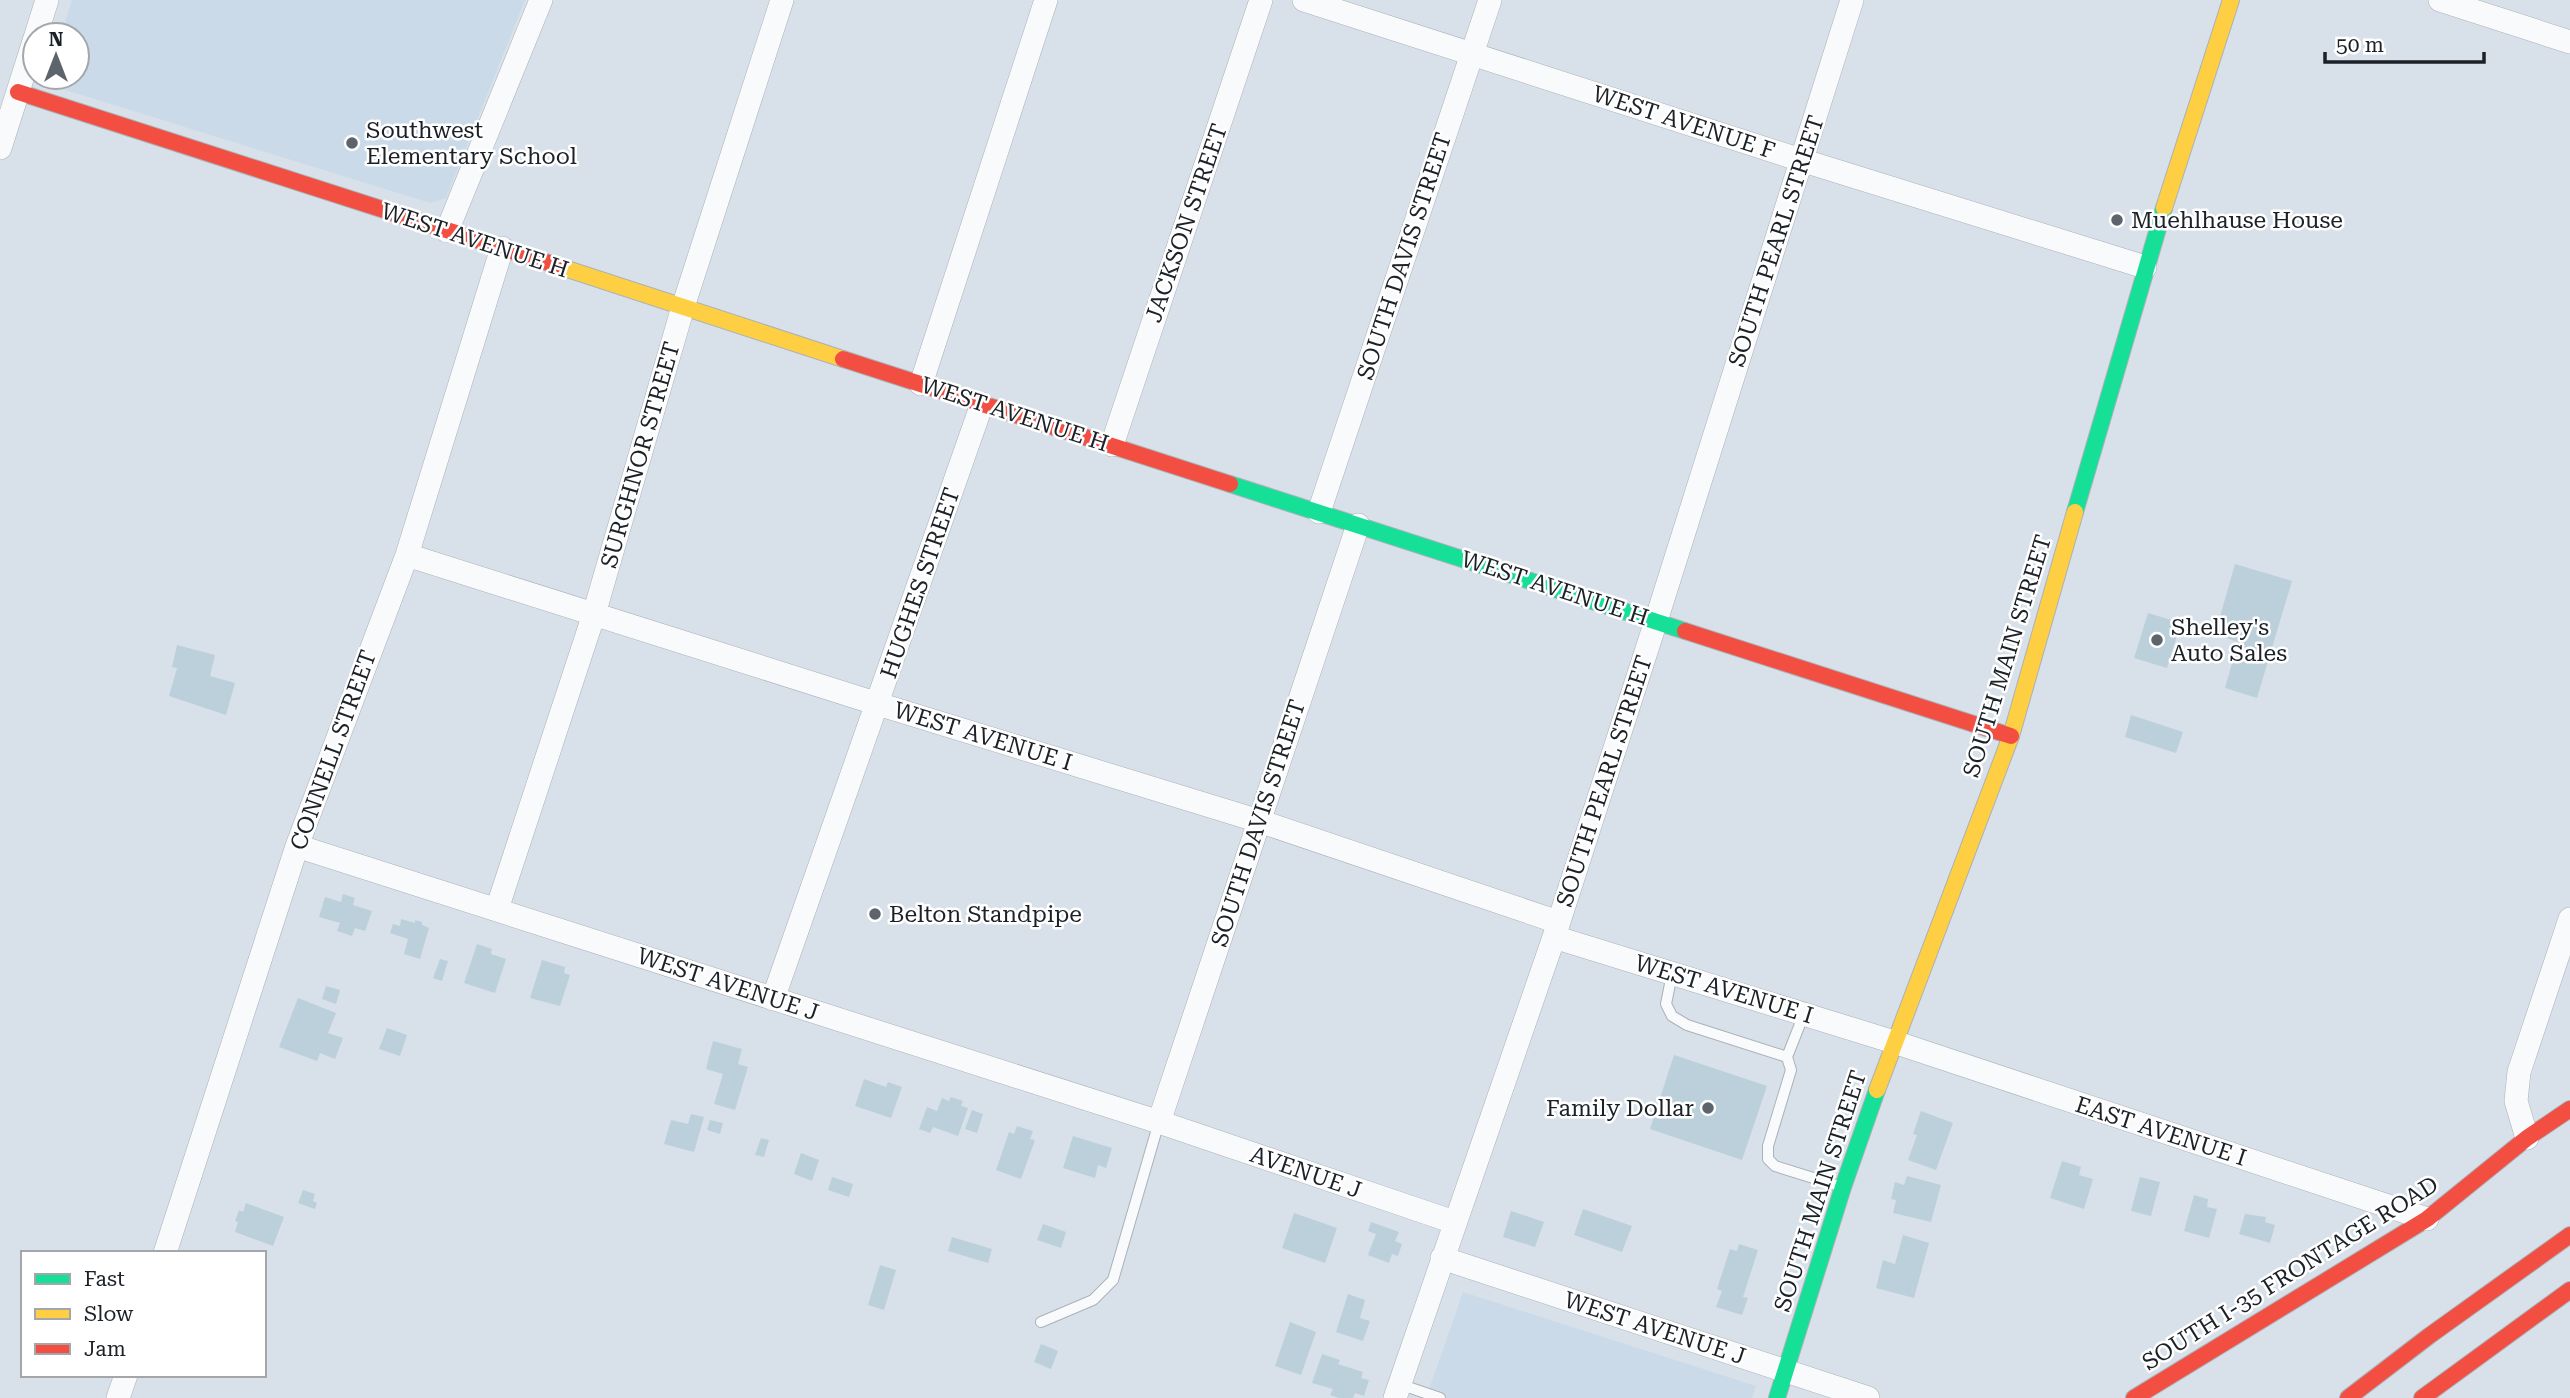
<svg xmlns="http://www.w3.org/2000/svg" width="2570" height="1398" font-family="'Roboto Serif',serif">
  <rect width="100%" height="100%" fill="#d8e1e9"/>
  <!-- built -->
  <path fill="#cadae9" d="M 72,0 L 525,0 L 446,198 L 430,203 L 59,88 L 53,77 L 77,77 L 77,35 L 61,35 Z
    M 1463,1292 L 1756,1386 L 1752,1398 L 1426,1398 Z"/>
  <!-- building -->
  <path fill="#bbd0db" d="M 2235,564 L 2292,581 L 2257,698 L 2225,688 L 2238,642 L 2215,634 Z
    M 2148,613 L 2181,623 L 2167,668 L 2134,658 Z
    M 177,645 L 215,655 L 210,676 L 235,683 L 226,715 L 169,696 L 177,668 L 172,667 Z
    M 2131,715 L 2183,732 L 2176,753 L 2125,737 Z
    M 343,894 L 355,898 L 353,905 L 372,911 L 365,931 L 355,928 L 352,936 L 337,931 L 340,923 L 319,917 L 325,897 L 341,902 Z
    M 401,919 L 415,923 L 415,920 L 422,922 L 422,925 L 429,928 L 420,959 L 404,954 L 408,939 L 390,933 L 393,924 L 400,926 Z
    M 477,944 L 492,949 L 491,954 L 506,959 L 495,993 L 464,983 Z
    M 440,959 L 448,961 L 442,981 L 433,978 Z
    M 542,960 L 565,967 L 564,973 L 570,975 L 560,1006 L 530,998 Z
    M 326,986 L 340,990 L 336,1004 L 322,999 Z
    M 298,998 L 336,1013 L 328,1033 L 343,1038 L 335,1059 L 320,1053 L 317,1061 L 279,1047 Z
    M 387,1028 L 407,1035 L 400,1056 L 379,1049 Z
    M 713,1041 L 742,1049 L 738,1064 L 748,1067 L 735,1110 L 714,1104 L 723,1074 L 706,1069 Z
    M 1674,1055 L 1767,1086 L 1742,1160 L 1650,1129 Z
    M 864,1079 L 886,1087 L 888,1082 L 902,1087 L 891,1118 L 855,1106 Z
    M 951,1097 L 963,1101 L 961,1106 L 968,1108 L 958,1136 L 933,1127 L 930,1133 L 919,1129 L 927,1107 L 937,1111 L 942,1098 L 949,1101 Z
    M 972,1110 L 983,1114 L 977,1133 L 965,1129 Z
    M 1921,1111 L 1953,1123 L 1936,1170 L 1908,1160 L 1917,1135 L 1913,1134 Z
    M 691,1114 L 704,1117 L 694,1152 L 664,1144 L 671,1120 L 688,1124 Z
    M 710,1120 L 723,1123 L 720,1134 L 707,1130 Z
    M 1017,1126 L 1033,1131 L 1030,1139 L 1035,1140 L 1021,1179 L 996,1170 L 1009,1132 L 1014,1134 Z
    M 1073,1136 L 1112,1148 L 1106,1168 L 1098,1165 L 1095,1178 L 1063,1168 Z
    M 761,1138 L 769,1140 L 764,1157 L 755,1155 Z
    M 801,1153 L 819,1160 L 812,1181 L 794,1174 Z
    M 2062,1161 L 2081,1167 L 2079,1175 L 2093,1179 L 2084,1209 L 2050,1198 Z
    M 1907,1176 L 1941,1185 L 1931,1222 L 1893,1213 L 1896,1200 L 1891,1199 L 1895,1182 L 1904,1185 Z
    M 832,1177 L 853,1184 L 849,1197 L 828,1190 Z
    M 2140,1177 L 2160,1182 L 2151,1216 L 2131,1211 Z
    M 303,1190 L 315,1194 L 313,1201 L 317,1203 L 315,1209 L 298,1203 Z
    M 2194,1195 L 2208,1199 L 2207,1207 L 2217,1209 L 2209,1238 L 2184,1231 Z
    M 246,1203 L 284,1217 L 273,1246 L 235,1232 L 238,1222 L 235,1221 L 239,1210 L 243,1212 Z
    M 1583,1209 L 1632,1226 L 1622,1252 L 1574,1235 Z
    M 1511,1211 L 1544,1222 L 1535,1247 L 1503,1237 Z
    M 1294,1213 L 1337,1228 L 1325,1263 L 1282,1248 Z
    M 2245,1214 L 2266,1217 L 2265,1222 L 2275,1225 L 2270,1243 L 2239,1234 Z
    M 1371,1222 L 1399,1232 L 1395,1241 L 1402,1244 L 1398,1256 L 1392,1254 L 1389,1263 L 1368,1255 L 1376,1234 L 1368,1231 Z
    M 1043,1224 L 1066,1232 L 1061,1248 L 1037,1240 Z
    M 1903,1235 L 1929,1243 L 1914,1298 L 1876,1288 L 1883,1260 L 1895,1264 Z
    M 952,1237 L 992,1249 L 988,1263 L 948,1251 Z
    M 1739,1244 L 1758,1250 L 1743,1297 L 1748,1298 L 1742,1315 L 1716,1307 L 1722,1291 L 1717,1289 L 1730,1249 L 1737,1251 Z
    M 880,1265 L 896,1270 L 884,1310 L 868,1305 Z
    M 1348,1294 L 1365,1300 L 1360,1318 L 1370,1321 L 1363,1341 L 1336,1332 Z
    M 1290,1322 L 1316,1332 L 1301,1375 L 1275,1366 Z
    M 1041,1344 L 1058,1351 L 1051,1369 L 1034,1362 Z
    M 1322,1354 L 1340,1360 L 1338,1364 L 1363,1372 L 1361,1378 L 1369,1380 L 1364,1396 L 1355,1393 L 1353,1398 L 1339,1398 L 1330,1395 L 1333,1389 L 1312,1383 Z"/>
  <g fill="none" stroke-linecap="round" stroke-linejoin="round">
    <!-- lane casing -->
    <g stroke="#aab1b8" stroke-width="12">
      <path id="lane" d="M 1672,974 L 1666,1004 L 1672,1016 L 1687,1025 L 1787,1057 L 1791,1070 L 1768,1146 L 1768,1159 L 1775,1166 L 1839,1186
        M 1787,1057 L 1804,1014
        M 1041,1322 L 1093,1300 L 1113,1280 L 1159,1122
        M 1399,1384 L 1440,1398"/>
    </g>
    <!-- street casing -->
    <g stroke="#aab1b8" stroke-width="24">
      <path id="street" d="M 1304,0 L 1801,160 L 2145,267
        M 2440,0 L 2570,42
        M 36,35 L 47,0
        M 0,148 L 35,38
        M 447,231 L 541,0
        M 921,384 L 1046,0
        M 1112,445 L 1261,0
        M 1319,512 L 1490,0
        M 407,555 L 878,704 L 1259,821 L 1558,922
        M 297,846 L 1159,1122 L 1454,1222
        M 497,909 L 594,614 L 683,307 L 782,0
        M 1554,937 L 1894,1042 L 2427,1219
        M 773,999 L 982,404
        M 1159,1122 L 1358,525
        M 2527,1138 L 2516,1101 L 2519,1072 L 2570,919
        M 165,1253 L 297,846 L 407,555 L 502,248
        M 1442,1258 L 1868,1398
        M 118,1398 L 126,1375
        M 1395,1398 L 1554,937 L 1656,621 L 1852,0"/>
    </g>
    <!-- fast casing -->
    <g stroke="#aab1b8" stroke-width="18">
      <path id="fast" d="M 1230,484 L 1685,631
        M 2075,512 L 2164,208
        M 1777,1398 L 1843,1187 L 1877,1090"/>
    </g>
    <!-- slow casing -->
    <g stroke="#aab1b8" stroke-width="18">
      <path id="slow" d="M 2164,208 L 2231,0
        M 555,265 L 843,359
        M 1877,1090 L 2011,736 L 2075,512"/>
    </g>
    <!-- jam casing -->
    <g stroke="#aab1b8" stroke-width="18">
      <path id="jam" d="M 18,92 L 555,265
        M 843,359 L 1230,484
        M 1685,631 L 2011,736
        M 2134,1398 L 2427,1219 L 2527,1138 L 2570,1109
        M 2348,1398 L 2429,1336 L 2570,1235
        M 2422,1398 L 2570,1290"/>
    </g>
    <!-- lane -->
    <use href="#lane" stroke="#f9fafc" stroke-width="10"/>
    <!-- street -->
    <use href="#street" stroke="#f9fafc" stroke-width="23"/>
    <!-- fast -->
    <use href="#fast" stroke="#16e098" stroke-width="16"/>
    <!-- slow -->
    <use href="#slow" stroke="#ffcf43" stroke-width="16"/>
    <!-- jam -->
    <use href="#jam" stroke="#f24e42" stroke-width="16"/>
  </g>
  <!-- markers -->
  <g fill="#5d646b" stroke="#fff" stroke-width="2.5">
    <circle cx="352" cy="143" r="7"/>
    <circle cx="2117" cy="220" r="7"/>
    <circle cx="2157" cy="640" r="7"/>
    <circle cx="875" cy="914" r="7"/>
    <circle cx="1708" cy="1108" r="7"/>
  </g>
  <g text-anchor="middle" stroke-width="5" stroke-linejoin="round" paint-order="stroke">
    <!-- street labels -->
    <g font-size="23" fill="#1b2127" stroke="#fff">
      <text transform="translate(1684 122) rotate(18)" y="8">WEST AVENUE F</text>
      <text transform="translate(1186 223) rotate(-71)" y="8">JACKSON STREET</text>
      <text transform="translate(475 240) rotate(18)" y="8">WEST AVENUE H</text>
      <text transform="translate(1776 241) rotate(-72)" y="8">SOUTH PEARL STREET</text>
      <text transform="translate(1404 256) rotate(-72)" y="8">SOUTH DAVIS STREET</text>
      <text transform="translate(1015 414) rotate(18)" y="8">WEST AVENUE H</text>
      <text transform="translate(640 455) rotate(-74)" y="8">SURGHNOR STREET</text>
      <text transform="translate(920 583) rotate(-71)" y="8">HUGHES STREET</text>
      <text transform="translate(1555 588) rotate(18)" y="8">WEST AVENUE H</text>
      <text transform="translate(2007 656) rotate(-73)" y="8">SOUTH MAIN STREET</text>
      <text transform="translate(983 736) rotate(17)" y="8">WEST AVENUE I</text>
      <text transform="translate(333 750) rotate(-70)" y="8">CONNELL STREET</text>
      <text transform="translate(1604 781) rotate(-72)" y="8">SOUTH PEARL STREET</text>
      <text transform="translate(1258 823) rotate(-72)" y="8">SOUTH DAVIS STREET</text>
      <text transform="translate(728 984) rotate(18)" y="8">WEST AVENUE J</text>
      <text transform="translate(1724 989) rotate(17)" y="8">WEST AVENUE I</text>
      <text transform="translate(2161 1131) rotate(18)" y="8">EAST AVENUE I</text>
      <text transform="translate(1306 1172) rotate(19)" y="8">AVENUE J</text>
      <text transform="translate(1820 1191) rotate(-72)" y="8">SOUTH MAIN STREET</text>
      <text transform="translate(2290 1273) rotate(-32)" y="8">SOUTH I-35 FRONTAGE ROAD</text>
      <text transform="translate(1655 1328) rotate(18)" y="8">WEST AVENUE J</text>
    </g>
    <!-- poi labels -->
    <g font-size="23" fill="#1b2127" stroke="#fff" text-anchor="start">
      <text x="366" y="138">Southwest<tspan x="366" dy="26">Elementary School</tspan></text>
      <text x="2131" y="228">Muehlhause House</text>
      <text x="2171" y="635">Shelley's<tspan x="2171" dy="26">Auto Sales</tspan></text>
      <text x="889" y="922">Belton Standpipe</text>
      <text x="1694" y="1116" text-anchor="end">Family Dollar</text>
    </g>
  </g>
  <!-- legend -->
  <rect x="21" y="1251" width="245" height="126" fill="#ffffff" stroke="#a4a6a9" stroke-width="2"/>
  <rect x="35" y="1274" width="35" height="10" fill="#16e098" stroke="#a4a6a9" stroke-width="2"/>
  <text x="84" y="1286" font-size="21" fill="#1b2127">Fast</text>
  <rect x="35" y="1309" width="35" height="10" fill="#ffcf43" stroke="#a4a6a9" stroke-width="2"/>
  <text x="84" y="1321" font-size="21" fill="#1b2127">Slow</text>
  <rect x="35" y="1344" width="35" height="10" fill="#f24e42" stroke="#a4a6a9" stroke-width="2"/>
  <text x="84" y="1356" font-size="21" fill="#1b2127">Jam</text>
  <!-- north arrow -->
  <g transform="translate(56 56)"><circle r="33" fill="#ffffff" stroke="#a4a6a9" stroke-width="2"/>
  <path d="M0-5L12 26L0 18L-12 26Z" fill="#5d646b"/>
  <text y="-10" font-size="19" font-weight="bold" text-anchor="middle" fill="#1b2127">N</text>
  </g>
  <!-- scale -->
  <path d="M2325 52v10h159v-10" fill="none" stroke="#1b2127" stroke-width="3.5"/>
  <text x="2336" y="52" font-size="21" fill="#1b2127" stroke="#ffffff" stroke-width="5" paint-order="stroke">50 m</text>
</svg>
